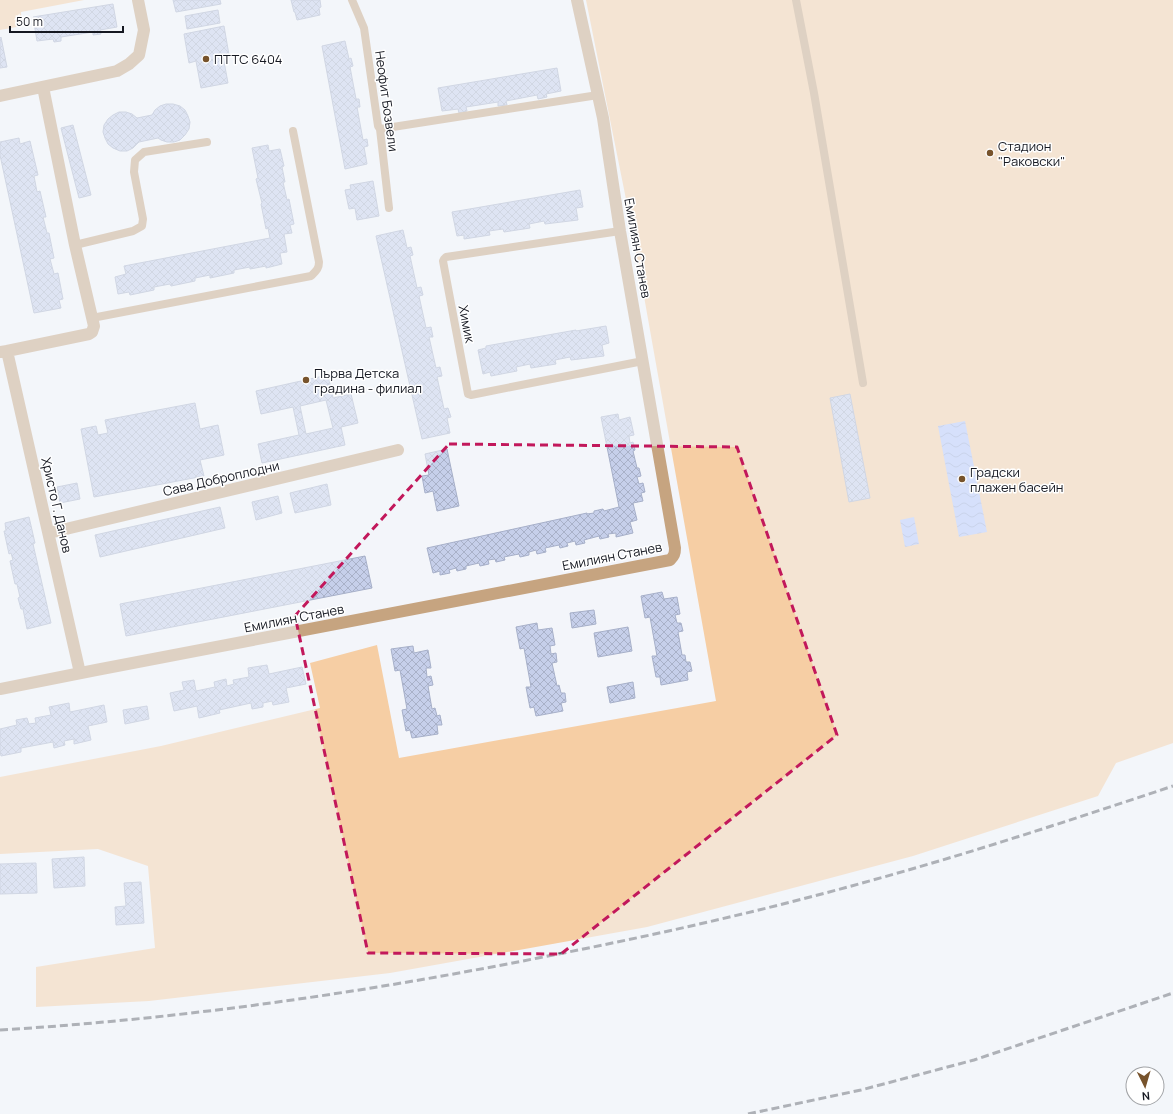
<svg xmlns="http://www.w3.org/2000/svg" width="1173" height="1114" font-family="Manrope,sans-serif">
  <defs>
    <pattern id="water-waves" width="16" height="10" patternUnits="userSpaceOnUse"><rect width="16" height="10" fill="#b3c6fc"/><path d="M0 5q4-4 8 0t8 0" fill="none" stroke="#99a9d8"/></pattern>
    <pattern id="building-cross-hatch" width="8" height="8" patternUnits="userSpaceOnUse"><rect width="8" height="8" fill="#c6cfea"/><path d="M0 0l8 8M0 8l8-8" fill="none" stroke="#a9b1c8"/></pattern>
  </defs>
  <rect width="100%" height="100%" fill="#f3f5fa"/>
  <!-- park -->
  <path fill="#f6cea4" d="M 0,0 L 84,0 L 21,12 L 22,26 L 0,30 Z
    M 586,0 L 1173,0 L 1173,743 L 1116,763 L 1098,796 L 913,856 L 647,927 L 390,973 L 149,1001 L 36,1007 L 36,967 L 155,948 L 148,866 L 98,849 L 0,854 L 0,777 L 161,746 L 320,708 L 310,663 L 377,645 L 399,758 L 716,701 L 632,229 Z"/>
  <!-- water -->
  <path fill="url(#water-waves)" d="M 965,421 L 987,532 L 959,537 L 938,426 Z
    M 914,517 L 919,544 L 905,547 L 900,520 Z"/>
  <!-- building -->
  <path fill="url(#building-cross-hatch)" stroke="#a7b0c9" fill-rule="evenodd" d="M 173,0 L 220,0 L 221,4 L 176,12 Z
    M 291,0 L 320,0 L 321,7 L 319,8 L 320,15 L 297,20 L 295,12 L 294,12 Z
    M 113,4 L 117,27 L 100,30 L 101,34 L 93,35 L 93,32 L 61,37 L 61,41 L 54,42 L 53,39 L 37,41 L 33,17 Z
    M 218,10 L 220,23 L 187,29 L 185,16 Z
    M 224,26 L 229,55 L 223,56 L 228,83 L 201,88 L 196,61 L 189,63 L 184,34 Z
    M 1,37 L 7,67 L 0,68 L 0,38 Z
    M 345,41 L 349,59 L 351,58 L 353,66 L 350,67 L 356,99 L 359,99 L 360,107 L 357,107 L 363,140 L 367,139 L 368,146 L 364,147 L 367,164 L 345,169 L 322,46 Z
    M 557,68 L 561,91 L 546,94 L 547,97 L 538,99 L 537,95 L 506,101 L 507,105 L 498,106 L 498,102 L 466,107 L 467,111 L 459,113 L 458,109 L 442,111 L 438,88 Z
    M 166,104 L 173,104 L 180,106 L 185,110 L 188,116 L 190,122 L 189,129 L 185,135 L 180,140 L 174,142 L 167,142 L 161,140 L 158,138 L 139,142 L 133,148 L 127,151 L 120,151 L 113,148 L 108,144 L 105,138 L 103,132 L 104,125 L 108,119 L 113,115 L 119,112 L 126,112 L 132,114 L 137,118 L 152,115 L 155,110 L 160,106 Z
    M 73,125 L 91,195 L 79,198 L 61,128 Z
    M 19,138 L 20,144 L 30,141 L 38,175 L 34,176 L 37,192 L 40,191 L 46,217 L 43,217 L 47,233 L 49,233 L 54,258 L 50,259 L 54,274 L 58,273 L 63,299 L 59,300 L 61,308 L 34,313 L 0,155 L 0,142 Z
    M 268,145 L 269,151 L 280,149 L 284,166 L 282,167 L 285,182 L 283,182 L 287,200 L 289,199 L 294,224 L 290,225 L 292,233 L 284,234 L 287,252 L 280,253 L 282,264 L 266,268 L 266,266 L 250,269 L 250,267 L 234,270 L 234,273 L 210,278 L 210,275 L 195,278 L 195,281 L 171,286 L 170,284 L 154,287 L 154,290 L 130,295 L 129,292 L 118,294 L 115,277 L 126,274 L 124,266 L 270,238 L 268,228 L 266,229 L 261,204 L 262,203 L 256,179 L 258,178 L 252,148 Z
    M 373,181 L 379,216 L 357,220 L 355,208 L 349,209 L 345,190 L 351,189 L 350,185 Z
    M 580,190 L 583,207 L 576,208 L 578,220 L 545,224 L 544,221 L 529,224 L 530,228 L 504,232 L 503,229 L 489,231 L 490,235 L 464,239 L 464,235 L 457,236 L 452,212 Z
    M 403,230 L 407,248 L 411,247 L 413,255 L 410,256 L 417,288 L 421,287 L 423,295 L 419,296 L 426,328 L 431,327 L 433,337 L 429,337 L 436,368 L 440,367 L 442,376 L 437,377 L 444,409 L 448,408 L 451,417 L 447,418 L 450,433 L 422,439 L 376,236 Z
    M 606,326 L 609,343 L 602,345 L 604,356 L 571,360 L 570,357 L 555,360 L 556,364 L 531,368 L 530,364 L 516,367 L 517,371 L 491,376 L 490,372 L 483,374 L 478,350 L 486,348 L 486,346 L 576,330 L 576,331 Z
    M 328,375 L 333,398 L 351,394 L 358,423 L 341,427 L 345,445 L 262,463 L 258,444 L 299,435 L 293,407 L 261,414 L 256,391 ZM 326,400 L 333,428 L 306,434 L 300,406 Z
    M 850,394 L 870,498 L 849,502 L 830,398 Z
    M 195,403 L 200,429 L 218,425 L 224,455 L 200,460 L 204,476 L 94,497 L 81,429 L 96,426 L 98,435 L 108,433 L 105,420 Z
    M 618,414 L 619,420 L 630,417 L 634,435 L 629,436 L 630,443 L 633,442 L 635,450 L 633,451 L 637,468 L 639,468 L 641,476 L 637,477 L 639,484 L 643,483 L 645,492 L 641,493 L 643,501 L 633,503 L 637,520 L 630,522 L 633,533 L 616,537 L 616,533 L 608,534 L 609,537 L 600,539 L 599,536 L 584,540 L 585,543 L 576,545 L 575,541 L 567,543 L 568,546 L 560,548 L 559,545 L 545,548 L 546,552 L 537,554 L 536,550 L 529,552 L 529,555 L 520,557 L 519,554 L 504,557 L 505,560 L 496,562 L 495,559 L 488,560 L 489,564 L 480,566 L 479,563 L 466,566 L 466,569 L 457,571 L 456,568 L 449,570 L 450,573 L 440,575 L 440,571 L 433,573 L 427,548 L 587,513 L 587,514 L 594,513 L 594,511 L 603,509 L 604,511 L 619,507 L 601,417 Z
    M 447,449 L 459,506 L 437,511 L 433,491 L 425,493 L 422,476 L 429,475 L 425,454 Z
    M 77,483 L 80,499 L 60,503 L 57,487 Z
    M 327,484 L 331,505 L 295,513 L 290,493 Z
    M 278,496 L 282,513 L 256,520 L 252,502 Z
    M 220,507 L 225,528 L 100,557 L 95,535 Z
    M 29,517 L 35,543 L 33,544 L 51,623 L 27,629 L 23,609 L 21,609 L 18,598 L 20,597 L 17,584 L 15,584 L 10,561 L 13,560 L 11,553 L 9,554 L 4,531 L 6,531 L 5,523 Z
    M 365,556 L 372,588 L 126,636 L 120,604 Z
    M 662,592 L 664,599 L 677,597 L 680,614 L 675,615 L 677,623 L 681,623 L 683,631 L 678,632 L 682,655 L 685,655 L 686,662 L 690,662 L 692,671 L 687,672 L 688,680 L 661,685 L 660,677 L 656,677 L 652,656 L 657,656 L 650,617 L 645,618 L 641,596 Z
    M 594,610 L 596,624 L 572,628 L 570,613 Z
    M 537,623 L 538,630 L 552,628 L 555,645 L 550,646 L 551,654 L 556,653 L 557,662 L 552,663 L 557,686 L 559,685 L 561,693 L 565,693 L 566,702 L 561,703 L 563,711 L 536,716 L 534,707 L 530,708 L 526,687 L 531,687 L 524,648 L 520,649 L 516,627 Z
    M 628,627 L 632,651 L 598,657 L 594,633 Z
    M 413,646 L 414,653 L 428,650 L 431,668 L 426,668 L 427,677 L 431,676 L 433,685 L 428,686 L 432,709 L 435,708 L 437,716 L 440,715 L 442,725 L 437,725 L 438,734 L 412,738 L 410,730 L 406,731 L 402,710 L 407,709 L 400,670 L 395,671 L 391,649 Z
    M 267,665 L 269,674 L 302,667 L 306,684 L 286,688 L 289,702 L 273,705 L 272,701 L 263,703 L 263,707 L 252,709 L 251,703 L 219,710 L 220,713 L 199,718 L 197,706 L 174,711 L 170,693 L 184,690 L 182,682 L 194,680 L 196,691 L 215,687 L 214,682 L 226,679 L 227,686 L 234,684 L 233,680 L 249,677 L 248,668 Z
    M 633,682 L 635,698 L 610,703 L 607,687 Z
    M 69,703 L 70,712 L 104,705 L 107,722 L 88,726 L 91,740 L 74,744 L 74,739 L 64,741 L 65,745 L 54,748 L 53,742 L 21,748 L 21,752 L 1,756 L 0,751 L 0,729 L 17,725 L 16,720 L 27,718 L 29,724 L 36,723 L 35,718 L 51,715 L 49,707 Z
    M 147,706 L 149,719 L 125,724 L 123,710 Z
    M 84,857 L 85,886 L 54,888 L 52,859 Z
    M 36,863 L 37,893 L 0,894 L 0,864 Z
    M 141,882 L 144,923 L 116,925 L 115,907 L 126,906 L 124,883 Z"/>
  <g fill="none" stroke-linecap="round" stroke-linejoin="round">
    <!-- lane -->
    <path stroke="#c6a480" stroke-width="8" d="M 352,0 L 364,28 L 378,126 L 380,129 L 389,208
      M 796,0 L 814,93 L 863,383
      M 380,129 L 598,95
      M 620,231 L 446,257 L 444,259 L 443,261 L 468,394 L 471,395 L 643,361
      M 75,245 L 133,231 L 142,226 L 143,219 L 134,172 L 135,160 L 144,152 L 207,142
      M 92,318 L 311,276 C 316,271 319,269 319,262 L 293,131"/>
    <!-- street -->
    <path stroke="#c6a480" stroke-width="12" d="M 0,96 L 117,71 L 129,64 L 139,55 L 144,30 L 138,0
      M 7,351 L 89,334 L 92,332 L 94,326 L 75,245 L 43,87
      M 0,352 L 7,351 L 80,673
      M 49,533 L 398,450
      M 0,689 L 96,670 L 670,560 C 674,556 675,554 675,548 L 620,231 L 603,118 L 577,0"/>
    <!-- rail -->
    <path stroke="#5b5e66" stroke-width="3" stroke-dasharray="8 4" stroke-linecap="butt" d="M 0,1030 C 181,1019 361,993 538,958 C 651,936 763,911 873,880 C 974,852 1074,819 1173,786
      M 748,1114 L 861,1090 L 974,1060 L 1173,993"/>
  </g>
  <!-- marked area -->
  <path d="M0 0H1173V1114H0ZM 449,444 L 737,447 L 837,735 L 561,954 L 368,953 L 295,616 Z" fill="#f3f5fa" fill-opacity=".55" fill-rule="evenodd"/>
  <path fill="none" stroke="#c2185b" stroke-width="3" stroke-dasharray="8 5" stroke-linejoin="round" d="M 449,444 L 737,447 L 837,735 L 561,954 L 368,953 L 295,616 Z"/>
  <!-- markers -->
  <g fill="#77532c" stroke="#fff" stroke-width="1.5">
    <circle cx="206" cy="59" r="4"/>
    <circle cx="990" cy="153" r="4"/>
    <circle cx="306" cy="380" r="4"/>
    <circle cx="962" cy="479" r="4"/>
  </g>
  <g text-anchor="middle" stroke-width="3" stroke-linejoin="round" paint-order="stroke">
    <!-- poi labels -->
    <g font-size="13" fill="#151821" stroke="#fff" text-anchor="start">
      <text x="214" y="64">ПТТС 6404</text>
      <text x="998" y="151">Стадион<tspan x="998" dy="15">"Раковски"</tspan></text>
      <text x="314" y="378">Първа Детска<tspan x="314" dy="15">градина - филиал</tspan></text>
      <text x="970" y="477">Градски<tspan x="970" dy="15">плажен басейн</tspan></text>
    </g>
    <!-- street labels -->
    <g font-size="13" fill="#151821" stroke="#fff">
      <text transform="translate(387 101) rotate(82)" y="5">Неофит Бозвели</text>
      <text transform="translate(638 248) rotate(80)" y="5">Емилиян Станев</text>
      <text transform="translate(467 324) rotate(79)" y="5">Химик</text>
      <text transform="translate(221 478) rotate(-13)" y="5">Сава Доброплодни</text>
      <text transform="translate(57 505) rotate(77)" y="5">Христо Г. Данов</text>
      <text transform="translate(612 556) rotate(-11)" y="5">Емилиян Станев</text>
      <text transform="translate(294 618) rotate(-11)" y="5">Емилиян Станев</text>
    </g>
  </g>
  <!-- north arrow -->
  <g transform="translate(1145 1086) rotate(175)"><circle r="19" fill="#ffffff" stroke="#a1a3a6"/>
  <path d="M0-3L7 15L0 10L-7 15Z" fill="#77532c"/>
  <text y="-6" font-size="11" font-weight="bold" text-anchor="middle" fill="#151821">N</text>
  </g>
  <!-- scale -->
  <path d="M10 26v6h113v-6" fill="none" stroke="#151821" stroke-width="2"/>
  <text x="16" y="26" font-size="12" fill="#151821" stroke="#ffffff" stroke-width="3" paint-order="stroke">50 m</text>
</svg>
